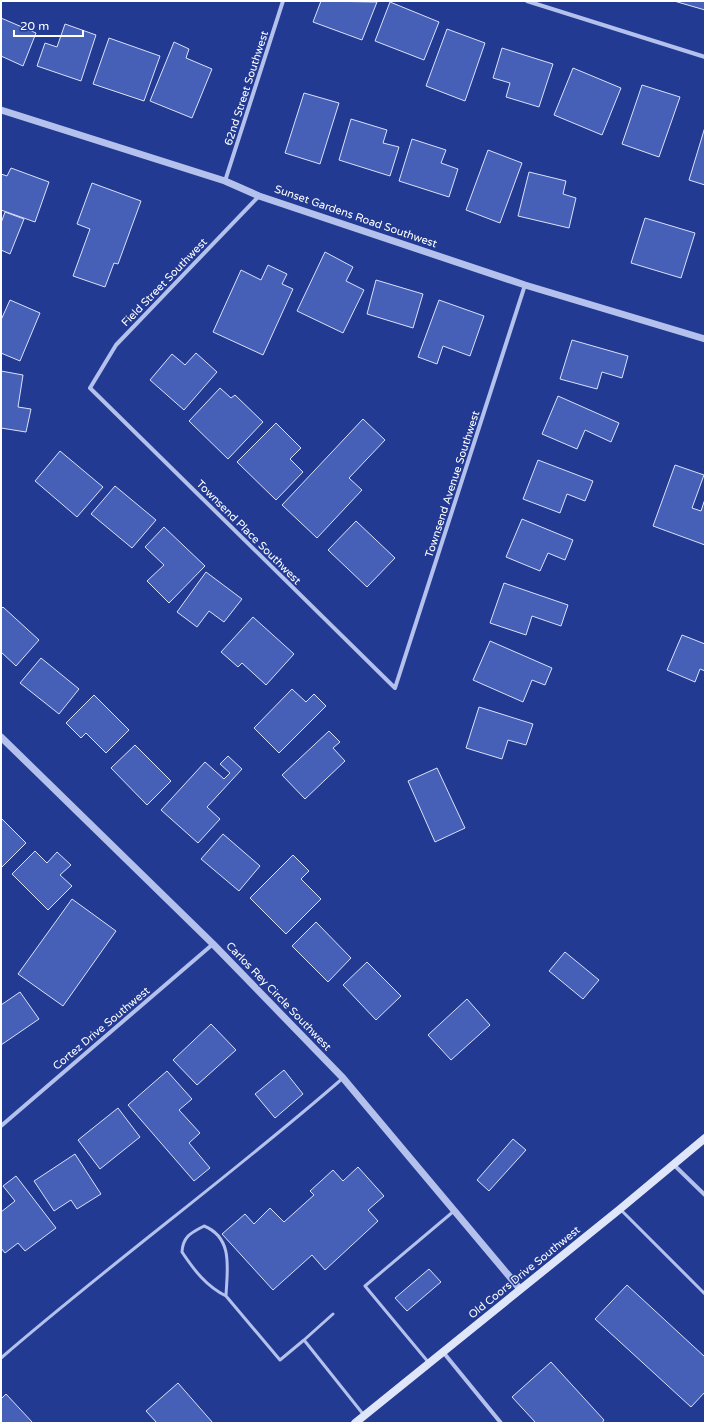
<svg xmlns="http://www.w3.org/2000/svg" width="706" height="1424" font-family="'Varela Round',sans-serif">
  <rect width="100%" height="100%" fill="#223a92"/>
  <!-- building -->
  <path fill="#4660b7" stroke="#dae1f9" d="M 321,1 L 377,2 L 362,40 L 313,22 Z
    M 674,1 L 705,1 L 705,10 Z
    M 390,2 L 439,22 L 424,60 L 375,41 Z
    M 1,18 L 36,33 L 23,66 L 1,56 Z
    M 65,24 L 96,35 L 81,81 L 37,66 L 45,43 L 57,47 Z
    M 447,29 L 485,43 L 465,101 L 426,86 Z
    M 109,38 L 160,56 L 144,101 L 93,84 Z
    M 174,42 L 189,49 L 186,58 L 212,69 L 192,118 L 150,101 Z
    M 502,48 L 553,64 L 539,107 L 506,97 L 510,83 L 493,78 Z
    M 573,68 L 621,88 L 602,135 L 554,115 Z
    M 642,85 L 680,97 L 659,157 L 622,144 Z
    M 304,93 L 339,103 L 320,164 L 285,153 Z
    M 351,119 L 387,130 L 383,143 L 399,147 L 390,176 L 339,160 Z
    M 705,127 L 705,185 L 689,180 Z
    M 412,139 L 446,150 L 441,163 L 458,169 L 449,197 L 399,181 Z
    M 488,150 L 522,163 L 500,223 L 466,210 Z
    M 11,168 L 49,182 L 35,222 L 1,210 L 1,174 L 7,176 Z
    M 529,172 L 566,181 L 563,194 L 576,198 L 569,228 L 518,216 Z
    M 92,183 L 141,201 L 118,264 L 114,263 L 105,287 L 73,276 L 90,229 L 77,224 Z
    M 5,212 L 24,219 L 10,254 L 1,250 L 1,223 Z
    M 645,218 L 695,233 L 681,278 L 631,263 Z
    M 325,252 L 353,267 L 346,281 L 364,290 L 343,333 L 297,311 Z
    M 268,265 L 287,274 L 282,284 L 293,289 L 263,355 L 213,332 L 241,270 L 261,280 Z
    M 376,280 L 423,294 L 413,328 L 367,314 Z
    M 10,300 L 40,313 L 20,361 L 1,353 L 1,320 Z
    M 439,300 L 484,316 L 470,356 L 443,346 L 437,364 L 418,357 Z
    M 572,340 L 628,356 L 622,378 L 602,372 L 597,389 L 560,379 Z
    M 196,353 L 217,372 L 184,410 L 150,380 L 172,354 L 185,365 Z
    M 1,371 L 23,375 L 18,407 L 31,409 L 26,432 L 1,428 Z
    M 220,388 L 231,398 L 235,395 L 263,422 L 228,459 L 189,421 Z
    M 558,396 L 619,423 L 611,442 L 585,430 L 577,449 L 542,434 Z
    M 363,419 L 385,440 L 349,478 L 362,490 L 317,538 L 282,505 Z
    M 276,423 L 301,448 L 290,459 L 303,472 L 276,500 L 237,462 Z
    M 60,451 L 103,487 L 77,517 L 35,481 Z
    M 538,460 L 593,481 L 585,501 L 567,494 L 560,513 L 523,499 Z
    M 675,465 L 704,475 L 692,508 L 701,511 L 705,499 L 705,545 L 653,526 Z
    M 115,486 L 156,520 L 132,548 L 91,514 Z
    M 522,519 L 573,540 L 565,560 L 548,553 L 540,571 L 506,557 Z
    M 356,521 L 395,558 L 367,587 L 328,550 Z
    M 164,527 L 205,566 L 169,603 L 147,581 L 164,565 L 145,547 Z
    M 206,572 L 242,599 L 224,622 L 209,611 L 197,627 L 177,612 Z
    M 504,583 L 568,605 L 561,626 L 532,616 L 526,635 L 490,623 Z
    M 3,607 L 39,640 L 16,666 L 1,652 L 1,609 Z
    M 253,617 L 294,654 L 266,685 L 242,663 L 238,667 L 221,652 Z
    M 682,635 L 705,644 L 705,671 L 700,669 L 695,682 L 667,670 Z
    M 490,641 L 552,668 L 545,685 L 532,680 L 523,702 L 473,680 Z
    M 41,658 L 79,689 L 59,714 L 20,683 Z
    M 292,689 L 306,702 L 314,694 L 326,706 L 279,753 L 254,728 Z
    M 94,695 L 129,730 L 106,753 L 86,733 L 81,738 L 66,723 Z
    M 479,707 L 533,724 L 526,745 L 508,740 L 502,759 L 466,748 Z
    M 329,731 L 340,742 L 333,748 L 345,761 L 305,799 L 282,775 Z
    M 135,745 L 171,781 L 147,805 L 111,768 Z
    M 228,756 L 242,769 L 207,807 L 220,819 L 198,843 L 161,810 L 205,762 L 224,779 L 230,773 L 220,764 Z
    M 437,768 L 465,828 L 435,842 L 408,781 Z
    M 1,818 L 26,843 L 1,868 Z
    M 223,834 L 260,866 L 239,891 L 201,859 Z
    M 35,851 L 47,863 L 57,852 L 71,865 L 60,875 L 72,886 L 48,910 L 12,874 Z
    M 293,855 L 309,871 L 301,879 L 321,899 L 286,934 L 250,898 Z
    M 72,899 L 116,931 L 63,1006 L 18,974 Z
    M 316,922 L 351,958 L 328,982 L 292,946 Z
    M 565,952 L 599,980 L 583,999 L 549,971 Z
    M 367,962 L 401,996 L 376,1020 L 343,985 Z
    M 20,992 L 39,1019 L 1,1045 L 1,1005 Z
    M 467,999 L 490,1025 L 451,1060 L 428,1035 Z
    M 211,1024 L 236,1050 L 197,1085 L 173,1060 Z
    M 284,1070 L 303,1094 L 275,1118 L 255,1094 Z
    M 167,1071 L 192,1099 L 179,1110 L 200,1133 L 189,1143 L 210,1168 L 194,1181 L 128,1105 Z
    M 118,1108 L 140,1137 L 100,1169 L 78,1140 Z
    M 513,1139 L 526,1150 L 489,1191 L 477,1180 Z
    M 75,1154 L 101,1194 L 77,1209 L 71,1200 L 54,1211 L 34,1181 Z
    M 358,1167 L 384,1196 L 368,1210 L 378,1221 L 325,1270 L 312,1255 L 273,1290 L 222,1234 L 245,1214 L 254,1224 L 270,1208 L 284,1222 L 314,1195 L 310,1191 L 333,1170 L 343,1181 Z
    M 16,1176 L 56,1228 L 25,1251 L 18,1243 L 5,1253 L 1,1248 L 1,1212 L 15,1201 L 3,1186 Z
    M 429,1269 L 441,1282 L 407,1311 L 395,1298 Z
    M 627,1285 L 705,1357 L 705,1392 L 691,1407 L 595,1319 Z
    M 551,1362 L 604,1420 L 602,1423 L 536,1423 L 512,1397 Z
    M 178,1383 L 213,1423 L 157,1423 L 146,1411 Z
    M 6,1394 L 33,1423 L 3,1423 L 1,1421 L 1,1399 Z"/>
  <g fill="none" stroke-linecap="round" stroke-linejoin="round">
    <!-- service -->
    <path stroke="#b4c1ed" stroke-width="3" d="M 620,1209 L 705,1294
      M 226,1296 C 227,1270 234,1238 204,1226 C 191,1233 183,1236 182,1252 C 194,1270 206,1286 226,1296 L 280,1360 L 304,1340
      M 333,1314 L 304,1340 L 363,1414
      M 1,1358 C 112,1262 232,1175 343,1078
      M 429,1363 L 365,1286 L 454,1211"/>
    <!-- minor -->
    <path stroke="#b4c1ed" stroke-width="4" d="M 527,1 L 705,57
      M 225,181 L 283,1
      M 259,196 L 116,345 L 90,388 L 395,688 L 525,285
      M 1,1126 L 213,944
      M 674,1165 L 705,1195
      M 443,1352 L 501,1423"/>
    <!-- tertiary -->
    <path stroke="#b4c1ed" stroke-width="7" d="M 1,110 L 225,181 L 259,196 L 525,285 L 705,339
      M 1,737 L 213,944 L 343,1078 L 520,1289"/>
    <!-- secondary -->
    <path stroke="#e0e6fa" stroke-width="8" d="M 355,1423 L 620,1209 L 705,1138"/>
  </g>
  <g text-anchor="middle" stroke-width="3" stroke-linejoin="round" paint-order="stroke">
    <!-- street labels -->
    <g font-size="11" fill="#fff" stroke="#223a92">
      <text transform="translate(246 88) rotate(-72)" y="4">62nd Street Southwest</text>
      <text transform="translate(356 216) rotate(19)" y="4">Sunset Gardens Road Southwest</text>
      <text transform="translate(164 282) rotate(-46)" y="4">Field Street Southwest</text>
      <text transform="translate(452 484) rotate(-72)" y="4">Townsend Avenue Southwest</text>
      <text transform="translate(249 532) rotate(45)" y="4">Townsend Place Southwest</text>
      <text transform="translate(279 996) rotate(46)" y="4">Carlos Rey Circle Southwest</text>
      <text transform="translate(101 1028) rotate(-40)" y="4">Cortez Drive Southwest</text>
      <text transform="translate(524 1272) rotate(-39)" y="4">Old Coors Drive Southwest</text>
    </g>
  </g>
  <!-- border -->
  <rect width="706" height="1424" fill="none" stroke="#ffffff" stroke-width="4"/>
  <!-- scale -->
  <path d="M14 30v6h69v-6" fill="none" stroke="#ffffff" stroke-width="2"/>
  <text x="20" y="30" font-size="12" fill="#ffffff" stroke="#223a92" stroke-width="3" paint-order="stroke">20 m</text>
</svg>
